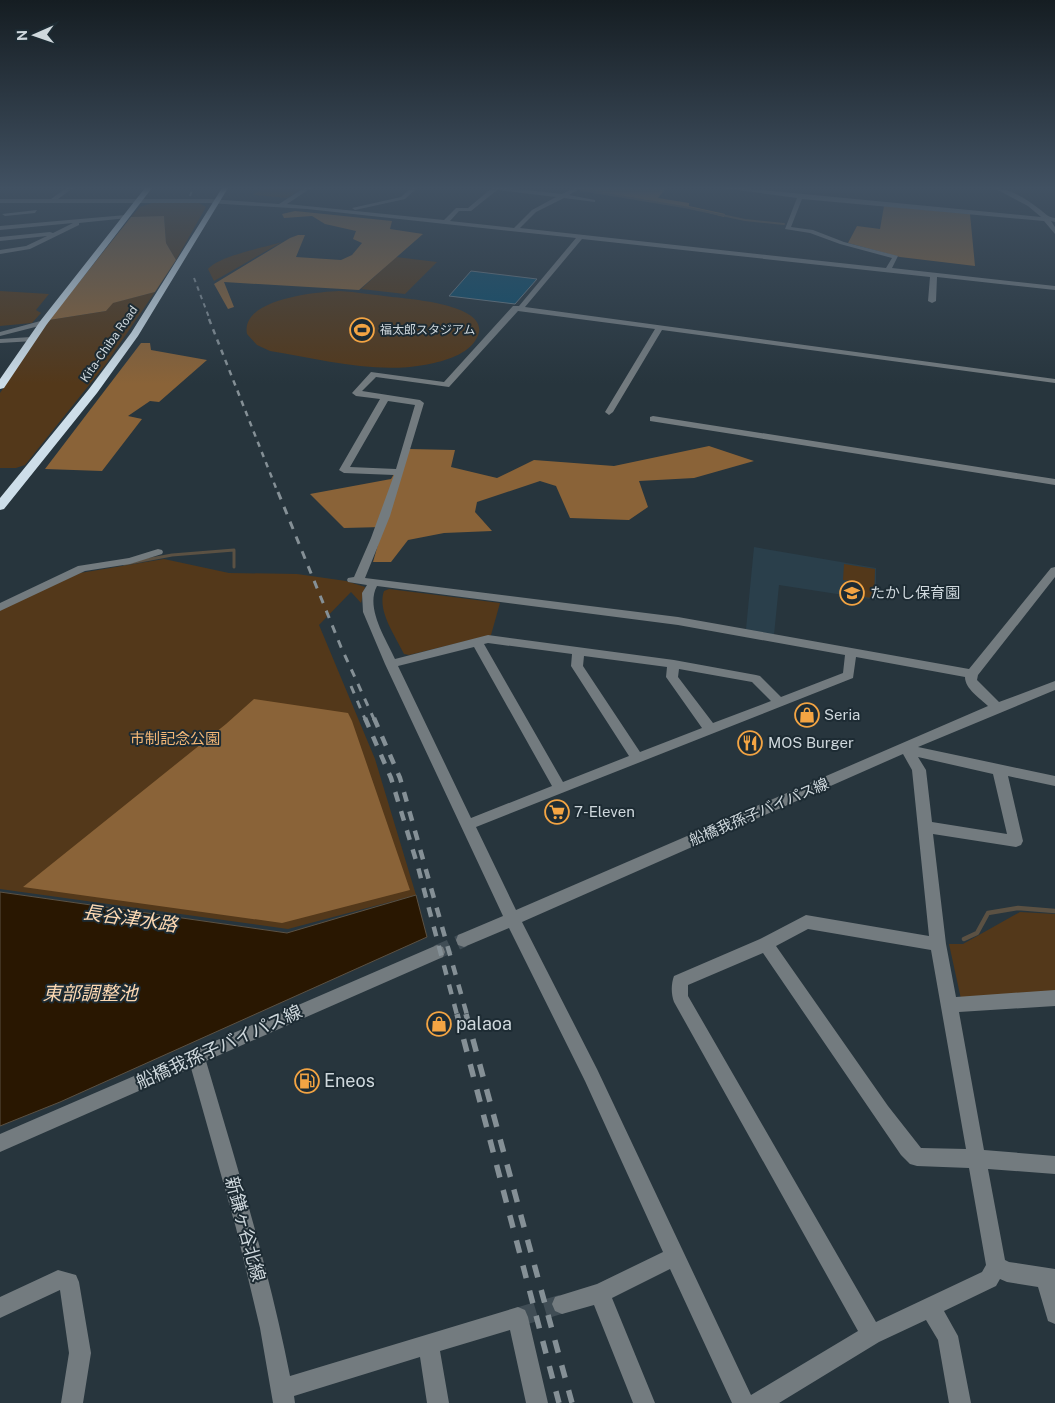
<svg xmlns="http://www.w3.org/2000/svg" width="1055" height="1403" font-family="'Public Sans','Noto Sans JP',sans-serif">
  <rect width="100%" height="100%" fill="#27353d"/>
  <!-- built -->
  <path fill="#2a3f4b" d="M 754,547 L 876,568 L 876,600 L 779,585 L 774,635 L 746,629 Z"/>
  <!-- green -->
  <path fill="#53381a" d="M 264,188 L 303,188 L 287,198 L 253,195 Z
    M 152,203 L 199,203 L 206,207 L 176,260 L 166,243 L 164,217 L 131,217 L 140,207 Z
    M 282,242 L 214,281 L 208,269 C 221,255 263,248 282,242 Z
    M 396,257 L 437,262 L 405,294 L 361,289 Z
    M 0,291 L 49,294 L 36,310 L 41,313 L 32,323 L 0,326 Z
    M 339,291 C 357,292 374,295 392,297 C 409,299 500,305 475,341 C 465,356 441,362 424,365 C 373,374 320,359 270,351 L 257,345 L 247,334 C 240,299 316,292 339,291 Z
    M 155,292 L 106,364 L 25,465 L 16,468 L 0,468 L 0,393 L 49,320 L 106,311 L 112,303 Z
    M 164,559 L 229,573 L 297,574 L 346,581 L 365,587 L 361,603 L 351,592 L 319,625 L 375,759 L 416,895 L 288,929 L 0,889 L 0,609 L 80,573 Z
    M 844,564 L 875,569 L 874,598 L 850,596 L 851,581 L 843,580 Z
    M 389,589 L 500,603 L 491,635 L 409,655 L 404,654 C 395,635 377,611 384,591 Z
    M 1020,912 L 1055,914 L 1055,993 L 961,999 L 949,944 L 963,944 Z"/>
  <!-- forest -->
  <path fill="#8a6338" d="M 581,188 L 666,188 L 658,198 L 689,203 L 689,206 L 725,214 L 724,217 L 691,208 L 580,189 Z
    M 884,206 L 970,214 L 975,266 L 900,257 L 848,243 L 857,226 L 880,229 Z
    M 295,211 L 392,221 L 390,229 L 423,234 L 359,290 L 224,282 L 234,307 L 228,309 L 214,284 L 290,238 L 298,235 L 305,235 L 296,257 L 341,260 L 352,255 L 362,243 L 353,239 L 356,231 L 325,224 L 312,216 L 284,218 L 282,214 Z
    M 164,216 L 166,243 L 176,260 L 155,292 L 113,303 L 106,311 L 49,320 L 131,217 Z
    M 141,343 L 150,343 L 151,350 L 207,360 L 159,402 L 150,401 L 128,416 L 142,419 L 102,471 L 45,469 Z
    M 709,446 L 754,461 L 694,478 L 639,481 L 648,507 L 629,520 L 570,518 L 556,486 L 540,481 L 477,502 L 475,512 L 492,531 L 444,533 L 408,540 L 391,562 L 373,562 L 383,527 L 344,528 L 310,494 L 391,479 L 409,449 L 455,450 L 451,467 L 497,478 L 534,460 L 614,466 Z
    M 254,699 L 348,713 L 352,721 L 410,890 L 282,923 L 23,887 L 226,724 Z"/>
  <!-- water -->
  <path fill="#291701" stroke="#5b5143" d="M 0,892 L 287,933 L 416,895 L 427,937 L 60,1102 L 0,1126 Z"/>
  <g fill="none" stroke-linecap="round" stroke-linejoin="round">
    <!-- stream-far2 -->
    <path stroke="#5b5143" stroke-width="2" d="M 581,190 L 684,207 L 745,220 L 784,224"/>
    <!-- stream-far1 -->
    <path stroke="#5b5143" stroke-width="3" d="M 124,564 L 172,555 L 234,550 L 234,567"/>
    <!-- stream -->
    <path stroke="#5b5143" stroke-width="4.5" d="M 964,939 L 977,933 L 988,913 L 1018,908 L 1055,911"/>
  </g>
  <!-- building -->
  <path fill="#0b4c6a" stroke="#697983" d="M 471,271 L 537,279 L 515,304 L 449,296 Z"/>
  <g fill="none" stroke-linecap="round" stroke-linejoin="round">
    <!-- minor-tunnel-far1 -->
    <path stroke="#404d55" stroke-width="14" stroke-dasharray="14 8" stroke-linecap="butt" d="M 437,952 L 464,940"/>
    <!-- minor-tunnel -->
    <path stroke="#404d55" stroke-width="19" stroke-dasharray="19 9" stroke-linecap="butt" d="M 518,1317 L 562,1304"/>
    <!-- minor -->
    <path fill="#737b7f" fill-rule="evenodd" d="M 66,188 L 73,188 L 58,199 L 209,199 L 279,204 L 304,188 L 311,188 L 287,204 L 444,220 L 456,208 L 468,208 L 492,188 L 509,188 L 562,194 L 574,188 L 581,188 L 569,195 L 595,200 L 595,202 L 564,198 L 536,212 L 520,228 L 886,268 L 892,258 L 840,244 L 810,233 L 785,229 L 797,198 L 723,188 L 740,188 L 1041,217 L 1028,206 L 994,188 C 1009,188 1027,199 1038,208 C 1045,213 1047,217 1055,218 L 1055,222 L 1051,221 L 1055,227 L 1055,234 L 1044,221 L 802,199 L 791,227 L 813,230 L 844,242 L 898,256 L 892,268 L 1055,286 L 1055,290 L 937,277 L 936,301 L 932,303 L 928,301 L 930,277 L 582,239 L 525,307 L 1055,379 L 1055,383 L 662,330 L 613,412 L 609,415 L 605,412 L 655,329 L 518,311 L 449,387 L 376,377 L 362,391 L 420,400 L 424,403 L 390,516 L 365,578 L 678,617 L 969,669 L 1051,568 L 1055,567 L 1055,577 L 978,675 L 977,680 L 999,702 L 1055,681 L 1055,690 L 918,747 L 1055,776 L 1055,786 L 1008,776 L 1023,841 L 1021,845 L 1016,847 L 933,834 L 946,944 L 956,997 L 1055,990 L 1055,1006 L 959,1012 L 984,1150 L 1055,1156 L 1055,1174 L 988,1169 L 1005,1260 L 1009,1262 L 1055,1269 L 1055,1324 L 1048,1321 L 1038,1287 L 1007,1282 L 1000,1279 L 996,1286 L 944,1311 L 958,1336 L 971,1403 L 949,1403 L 938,1340 L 926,1320 L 879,1342 L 779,1403 L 732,1403 L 670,1269 L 612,1298 L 655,1403 L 633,1403 L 594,1305 L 562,1314 L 555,1311 L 552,1304 L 555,1297 L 597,1284 L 663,1252 L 585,1081 L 509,928 L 464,947 L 458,945 L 456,940 L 458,935 L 503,916 L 385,664 L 363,612 L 362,593 L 367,585 L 348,582 L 347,580 L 348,578 L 354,577 L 371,538 L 394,475 L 344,473 L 339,470 L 380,399 L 356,396 L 352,393 L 371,372 L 444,382 L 513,306 L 519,306 L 576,238 L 307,209 L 209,203 L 0,203 L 0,199 L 51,199 ZM 497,190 L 556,197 L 532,210 L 514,228 L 450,221 L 459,211 L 471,211 ZM 388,401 L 415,405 L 396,469 L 350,467 ZM 377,586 L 678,625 L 845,655 L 843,673 L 781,697 L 760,676 L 756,675 L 674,660 L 488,635 L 395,659 C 386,639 365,608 377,586 ZM 488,643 L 572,654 L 571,666 L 629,756 L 563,782 L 484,644 ZM 474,647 L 552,786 L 471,818 L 398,666 ZM 584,656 L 667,667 L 666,677 L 702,728 L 640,752 L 583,666 ZM 856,657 L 965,677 C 965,689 980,698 988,706 L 516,910 L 476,827 L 853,678 ZM 679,669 L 752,682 L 771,701 L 713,723 L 678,677 ZM 903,754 L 912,770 L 929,936 L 806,915 L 760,939 L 674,976 C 671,984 671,994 674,1002 L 858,1331 L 751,1395 L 597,1069 L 522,922 ZM 918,757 L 993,774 L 1007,834 L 932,822 L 926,770 ZM 808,929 L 931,950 L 966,1149 L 921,1148 L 888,1106 L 776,946 ZM 763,953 L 901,1155 L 910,1164 L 917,1166 L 969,1168 L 986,1265 L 982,1272 L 876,1322 L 688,996 L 688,985 Z
      M 411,188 L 417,188 L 405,199 L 355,210 L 352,208 L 401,197 Z
      M 37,210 L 35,213 L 5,216 L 2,214 Z
      M 126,215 L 128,218 L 79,223 L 79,225 L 30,249 L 0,254 L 0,250 L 26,246 L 47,236 L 0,241 L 0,237 L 50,232 L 53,233 L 73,223 L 0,230 L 0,226 Z
      M 44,320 L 48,322 L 47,324 L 0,336 L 0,332 Z
      M 31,337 L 34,337 L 34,341 L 0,343 L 0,339 Z
      M 653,416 L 1055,479 L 1055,485 L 650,421 L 650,417 Z
      M 158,549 L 162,550 L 163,552 L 162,554 L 130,564 L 85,571 L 0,611 L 0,603 L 78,566 L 129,558 Z
      M 437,945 L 443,947 L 445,952 L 443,957 L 206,1061 C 237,1166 269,1269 290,1376 L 518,1307 L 525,1310 L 528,1317 L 548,1403 L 526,1403 L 510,1330 L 440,1351 L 449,1403 L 427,1403 L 420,1357 L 294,1396 L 295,1403 L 273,1403 L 260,1328 L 236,1228 L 191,1068 L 0,1152 L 0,1134 Z
      M 58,1270 L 76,1275 L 79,1282 L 91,1353 L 83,1403 L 61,1403 L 69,1353 L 60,1290 L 0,1318 L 0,1297 Z"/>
    <!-- highway -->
    <path fill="#cddee9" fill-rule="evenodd" d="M 145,188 L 152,188 L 47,324 L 4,388 L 0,389 L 0,379 L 41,320 Z
      M 222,188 L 228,188 L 138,336 L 97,393 L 4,509 L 0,510 L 0,498 L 89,389 L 131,333 Z"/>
    <!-- rail-far4 -->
    <path stroke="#859096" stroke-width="2" stroke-dasharray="4.5 4.5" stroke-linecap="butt" d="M 190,196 L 193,188
      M 194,278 L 210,320"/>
    <!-- rail-far3 -->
    <path stroke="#859096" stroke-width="2.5" stroke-dasharray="5.5 5.5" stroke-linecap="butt" d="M 209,319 L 278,493"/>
    <!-- rail-far2 -->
    <path stroke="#859096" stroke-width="3" stroke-dasharray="8 8" stroke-linecap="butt" d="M 278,492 L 341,647 L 374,719
      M 351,686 L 365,719"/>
    <!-- rail-far1 -->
    <path stroke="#859096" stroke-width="4.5" stroke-dasharray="10 10" stroke-linecap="butt" d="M 365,718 L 391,778 L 418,867 L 457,1015
      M 374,718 L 400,778 L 467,1015"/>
    <!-- rail -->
    <path stroke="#859096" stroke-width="5.5" stroke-dasharray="13 13" stroke-linecap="butt" d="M 457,1014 L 559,1403
      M 466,1014 L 572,1403"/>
  </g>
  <!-- sky -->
  <linearGradient id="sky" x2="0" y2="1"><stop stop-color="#151d22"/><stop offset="0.49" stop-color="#415162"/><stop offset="1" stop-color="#415162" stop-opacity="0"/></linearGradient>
  <rect width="1055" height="384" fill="url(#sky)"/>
  <!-- icons -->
  <defs>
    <g id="stadium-ring" transform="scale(1.25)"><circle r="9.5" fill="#1d2b33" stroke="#f3a443" stroke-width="1.5"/><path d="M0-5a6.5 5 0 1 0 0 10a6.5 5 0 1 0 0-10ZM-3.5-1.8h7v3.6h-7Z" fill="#f3a443"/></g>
    <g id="school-ring" transform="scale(1.25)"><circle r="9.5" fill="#1d2b33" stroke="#f3a443" stroke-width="1.5"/><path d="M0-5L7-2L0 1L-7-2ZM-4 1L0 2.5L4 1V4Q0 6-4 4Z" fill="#f3a443"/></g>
    <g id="shop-ring" transform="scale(1.25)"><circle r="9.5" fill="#1d2b33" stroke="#f3a443" stroke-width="1.5"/><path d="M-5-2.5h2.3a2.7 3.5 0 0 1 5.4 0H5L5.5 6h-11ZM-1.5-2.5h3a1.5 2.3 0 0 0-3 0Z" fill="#f3a443"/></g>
    <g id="restaurant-ring" transform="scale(1.25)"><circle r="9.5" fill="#1d2b33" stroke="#f3a443" stroke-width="1.5"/><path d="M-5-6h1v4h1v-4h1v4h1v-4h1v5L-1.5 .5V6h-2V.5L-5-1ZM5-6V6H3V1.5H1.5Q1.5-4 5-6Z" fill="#f3a443"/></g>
    <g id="supermarket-ring" transform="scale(1.25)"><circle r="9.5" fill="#1d2b33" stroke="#f3a443" stroke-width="1.5"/><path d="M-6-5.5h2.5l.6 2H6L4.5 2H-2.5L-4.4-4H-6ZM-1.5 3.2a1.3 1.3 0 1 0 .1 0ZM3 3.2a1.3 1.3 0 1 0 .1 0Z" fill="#f3a443"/></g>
    <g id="fuel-ring" transform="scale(1.25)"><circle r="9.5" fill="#1d2b33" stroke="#f3a443" stroke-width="1.5"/><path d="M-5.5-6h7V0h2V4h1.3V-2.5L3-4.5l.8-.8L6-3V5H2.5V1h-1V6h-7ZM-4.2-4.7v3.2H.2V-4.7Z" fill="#f3a443"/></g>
  </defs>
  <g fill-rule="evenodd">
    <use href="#stadium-ring" x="362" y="330"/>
    <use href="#school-ring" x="852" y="593"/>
    <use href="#shop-ring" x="807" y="715"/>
    <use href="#restaurant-ring" x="750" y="743"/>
    <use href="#supermarket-ring" x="557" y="812"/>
    <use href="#shop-ring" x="439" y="1024"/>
    <use href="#fuel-ring" x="307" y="1081"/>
  </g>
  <g text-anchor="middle" stroke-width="4" stroke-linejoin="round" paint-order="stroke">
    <!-- far-poi labels -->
    <g font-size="12" fill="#cfd8dd" stroke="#1d2b33" text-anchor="start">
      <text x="380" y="334">福太郎スタジアム</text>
    </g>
    <!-- far-street labels -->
    <g font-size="12" fill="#cfd8dd" stroke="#1d2b33">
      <text transform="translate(109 344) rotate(-55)" y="4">Kita-Chiba Road</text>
    </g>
    <!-- poi labels -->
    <g font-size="15" fill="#cfd8dd" stroke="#1d2b33" text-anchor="start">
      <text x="870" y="598">たかし保育園</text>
      <text x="824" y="720">Seria</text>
      <text x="768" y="748">MOS Burger</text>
      <text x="574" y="817">7-Eleven</text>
    </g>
    <!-- park labels -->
    <g font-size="15" fill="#f3b776" stroke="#1d2b33">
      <text x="175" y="744">市制記念公園</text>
    </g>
    <!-- street labels -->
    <g font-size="15" fill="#cfd8dd" stroke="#1d2b33">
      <text transform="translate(759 812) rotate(-23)" y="5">船橋我孫子バイパス線</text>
    </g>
    <!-- near-poi labels -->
    <g font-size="18" fill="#cfd8dd" stroke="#1d2b33" text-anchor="start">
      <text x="456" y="1030">palaoa</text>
      <text x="324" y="1087">Eneos</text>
    </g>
    <!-- near-street labels -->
    <g font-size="18" fill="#cfd8dd" stroke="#1d2b33">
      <text transform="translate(219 1047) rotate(-24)" y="6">船橋我孫子バイパス線</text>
      <text transform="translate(245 1229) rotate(75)" y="6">新鎌ヶ谷北線</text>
    </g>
    <!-- near-water labels -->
    <g font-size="19" font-style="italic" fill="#fcd8b2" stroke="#1d2b33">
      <text transform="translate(130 918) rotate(8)" y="7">長谷津水路</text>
      <text x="90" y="1000">東部調整池</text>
    </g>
  </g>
  <!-- north arrow -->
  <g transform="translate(35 35) rotate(268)" stroke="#1d2b33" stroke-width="4" paint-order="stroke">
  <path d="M0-4L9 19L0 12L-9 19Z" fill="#cfd8dd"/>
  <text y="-8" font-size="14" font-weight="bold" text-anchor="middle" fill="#cfd8dd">N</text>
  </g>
</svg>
